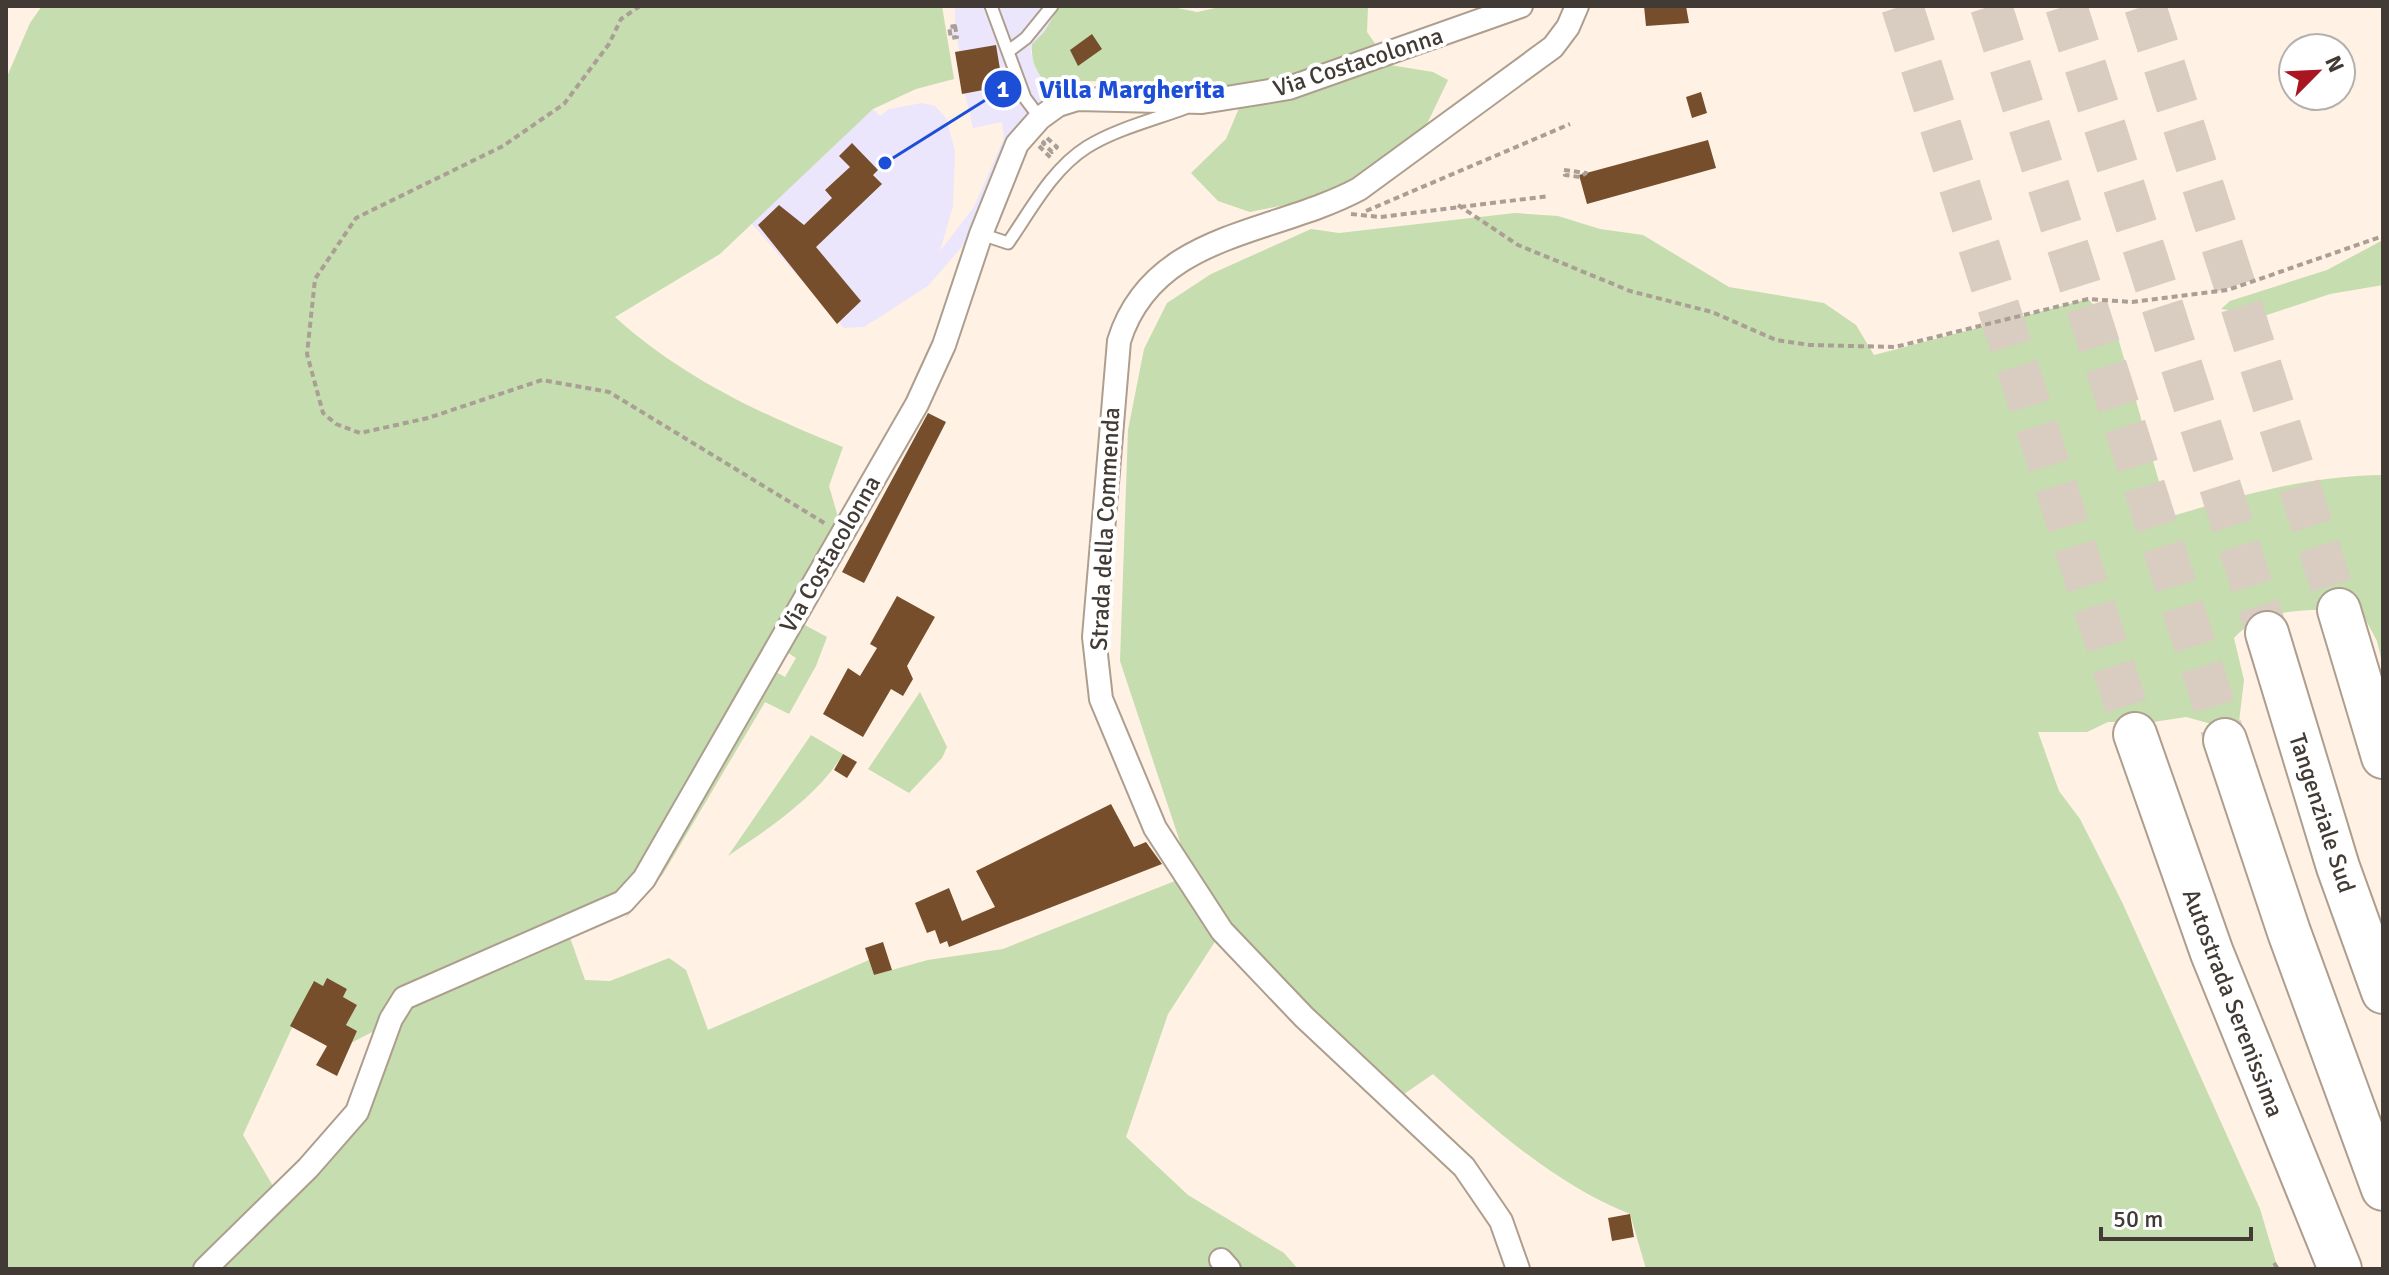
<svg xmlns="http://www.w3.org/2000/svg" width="2389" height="1275" font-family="Signika,sans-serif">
  <rect width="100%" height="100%" fill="#fff1e4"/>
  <!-- medical -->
  <path fill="#ebe6fc" d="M 955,6 L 1060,6 L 1044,32 L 1032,44 L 1031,53 L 1036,70 L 1047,83 L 1054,78 L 1058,82 L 1028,122 L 966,242 L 928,286 L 864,327 L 844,328 L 751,223 L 873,109 L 880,116 L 889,109 L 922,103 L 935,106 L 946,118 L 955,151 L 953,206 L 940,251 L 974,207 L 1004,138 L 1002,122 L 973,128 L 955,52 L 959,51 L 957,37 L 951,38 L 949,27 L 955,25 Z"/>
  <!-- green -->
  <path fill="#c5ddaf" d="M 42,6 L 942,6 L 954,79 L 916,89 L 873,109 L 720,254 L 615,317 C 684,379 759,413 843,447 L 829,486 L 838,517 L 644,879 L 567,929 L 585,980 L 610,981 L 669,958 L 686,970 L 708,1030 L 869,960 L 874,975 L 928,960 L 1003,949 L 1175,881 L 1218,937 L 1168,1014 L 1126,1137 L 1188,1195 L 1284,1253 L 1298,1269 L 214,1269 L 331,1155 L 376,1030 L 351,1043 L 357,1031 L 346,1025 L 357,1005 L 343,997 L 347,989 L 327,979 L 323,986 L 313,982 L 243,1135 L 273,1186 L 192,1269 L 6,1269 L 6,79 L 30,23 Z
    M 1060,6 L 1168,6 L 1197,12 L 1225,6 L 1368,6 L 1367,32 L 1390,65 L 1433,72 L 1448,80 L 1426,126 L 1361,173 L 1314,199 L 1250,212 L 1218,201 L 1191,173 L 1226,139 L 1239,108 C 1180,85 1121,79 1058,82 L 1054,79 L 1047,83 C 1035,72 1031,60 1032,44 L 1044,32 Z
    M 1515,213 L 1558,216 L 1600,229 L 1643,235 L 1729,287 L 1824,303 L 1856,325 L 1874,355 L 2088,299 L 2115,327 L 2169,517 C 2243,495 2305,476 2383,475 L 2383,666 L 2377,641 L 2361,611 C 2319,610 2264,604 2234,638 L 2244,680 L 2239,722 L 2208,723 L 2186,717 L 2153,722 L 2108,722 L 2087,732 L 2038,732 L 2059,791 L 2080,819 L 2122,902 L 2260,1209 L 2278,1269 L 1646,1269 L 1630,1214 C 1556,1185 1491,1127 1433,1074 L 1394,1101 L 1222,931 L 1185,857 L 1120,661 L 1128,430 L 1144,349 L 1167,303 L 1211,274 L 1311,229 L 1339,233 Z
    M 2383,240 L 2383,285 L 2330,294 L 2267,315 L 2221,309 L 2230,301 L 2327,270 Z
    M 803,624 L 827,637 L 816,666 L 789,714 L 765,702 L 663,874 L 625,919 L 776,672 L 785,677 L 796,658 L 787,652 Z
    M 920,692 L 947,747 L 942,758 L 909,793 L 868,769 Z
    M 811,735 L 843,754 C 818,796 768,829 728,856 Z"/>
  <!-- building -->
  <path fill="#764e2b" d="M 1644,6 L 1686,6 L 1689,23 L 1646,26 Z
    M 1092,34 L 1102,49 L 1078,66 L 1070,50 Z
    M 996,45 L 1001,75 L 991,77 L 994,88 L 962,94 L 955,52 Z
    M 1701,92 L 1707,113 L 1692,118 L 1686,97 Z
    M 1708,140 L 1716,168 L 1587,204 L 1579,175 Z
    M 852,143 L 878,170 L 873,175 L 882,184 L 816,247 L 861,301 L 837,324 L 758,225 L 779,205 L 804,225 L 832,198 L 825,190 L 850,167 L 839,156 Z
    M 928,413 L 946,422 L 864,583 L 842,572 Z
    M 897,596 L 935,617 L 907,666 L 913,679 L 903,696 L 891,689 L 863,737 L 823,714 L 848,668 L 860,676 L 877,648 L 870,644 Z
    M 843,754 L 857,762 L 847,778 L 834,770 Z
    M 1111,804 L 1134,847 L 1146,842 L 1162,864 L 949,947 L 947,941 L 940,944 L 935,930 L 927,933 L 915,903 L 949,888 L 962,921 L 995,907 L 976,871 Z
    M 883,942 L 892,970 L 874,975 L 865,948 Z
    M 327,978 L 347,989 L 343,997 L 357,1005 L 346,1025 L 357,1031 L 337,1076 L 316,1065 L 327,1046 L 290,1026 L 314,981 L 323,986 Z
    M 1630,1214 L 1634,1237 L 1612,1241 L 1608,1218 Z"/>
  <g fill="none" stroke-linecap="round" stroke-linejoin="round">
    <!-- highway-tunnel -->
    <path stroke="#d9cdc1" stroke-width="42" stroke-dasharray="42 21" stroke-linecap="butt" d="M 1902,6 L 2135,734
      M 1991,6 L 2225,740
      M 2066,6 L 2267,633
      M 2145,6 L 2339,610"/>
    <!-- lane casing -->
    <g stroke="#ad9e8e" stroke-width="15">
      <path id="lane" d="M 991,6 L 1025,98 L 1040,118
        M 1010,50 L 1026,38 L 1052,6
        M 981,234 L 1008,243 C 1031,210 1052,169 1087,147 C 1116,129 1153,120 1185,108"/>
    </g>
    <!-- street casing -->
    <g stroke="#ad9e8e" stroke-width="26">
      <path id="street" d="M 1221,1260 L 1229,1269
        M 205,1269 L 308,1168 L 357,1112 L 391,1019 L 404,998 L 623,902 L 644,879 L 917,404 L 944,345 L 981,234 L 1017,144 L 1040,118 L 1058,105 L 1077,99 L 1202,102 L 1289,88 L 1521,6
        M 1518,1269 L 1501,1221 L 1464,1167 L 1304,1017 L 1222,931 L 1155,828 L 1101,699 L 1094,637 L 1119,341 C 1153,232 1273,235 1359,189 L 1553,47 L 1568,27 L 1577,6"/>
    </g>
    <!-- highway casing -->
    <g stroke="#ad9e8e" stroke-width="46">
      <path id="highway" d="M 2339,610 L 2383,757
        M 2267,633 L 2338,867 L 2383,992
        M 2135,734 L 2212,953 L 2340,1269
        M 2225,740 L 2289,932 L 2383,1189"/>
    </g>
    <!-- path -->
    <path stroke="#a99f95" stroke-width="4" stroke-dasharray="6 4" stroke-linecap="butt" d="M 640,6 L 621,19 L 609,44 L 564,104 L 503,146 L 356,218 L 315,279 L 307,354 L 323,413 L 336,424 L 360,433 L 428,418 L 542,380 L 609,392 L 826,524
      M 955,26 L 957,37 L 951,38 L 949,27 Z
      M 1047,138 L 1057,147 L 1052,152 L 1043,143 Z
      M 1039,146 L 1052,159
      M 1564,170 L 1586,173 L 1580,177 L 1565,175 Z
      M 1458,205 L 1518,245 L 1630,291 L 1712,312 L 1776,340 L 1810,345 L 1895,347 L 2088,299 L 2132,302 L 2228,290 L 2383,236
      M 1366,211 L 1570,124
      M 1351,214 L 1380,217 L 1549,196
      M 2274,1263 L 2278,1269"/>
    <!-- lane -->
    <use href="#lane" stroke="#fff" stroke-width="11"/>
    <!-- street -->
    <use href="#street" stroke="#fff" stroke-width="22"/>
    <!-- highway -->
    <use href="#highway" stroke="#fff" stroke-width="42"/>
  </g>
  <g text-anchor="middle" stroke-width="8" stroke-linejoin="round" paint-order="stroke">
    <!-- street labels -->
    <g font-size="24" fill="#423b35" stroke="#fff">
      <text transform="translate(1358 62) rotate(-18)" y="8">Via Costacolonna</text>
      <text transform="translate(1105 529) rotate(-87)" y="8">Strada della Commenda</text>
      <text transform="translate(830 554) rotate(-60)" y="8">Via Costacolonna</text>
      <text transform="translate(2322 813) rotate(72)" y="8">Tangenziale Sud</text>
      <text transform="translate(2233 1003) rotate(69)" y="8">Autostrada Serenissima</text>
    </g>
  </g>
  <!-- callouts -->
  <path fill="none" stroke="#1d4ed8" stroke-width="3" d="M885 163L1003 89"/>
  <g fill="#1d4ed8" stroke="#fff" stroke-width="3">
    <circle cx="885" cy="163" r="8"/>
    <circle cx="1003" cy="89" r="20"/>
  </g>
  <g font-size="24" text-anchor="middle" font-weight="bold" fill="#fff">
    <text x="1003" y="97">1</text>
  </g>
  <g font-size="26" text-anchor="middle" font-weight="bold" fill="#1d4ed8" stroke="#fff" stroke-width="8" stroke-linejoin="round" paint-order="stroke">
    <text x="1132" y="98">Villa Margherita</text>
  </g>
  <!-- border -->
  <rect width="2389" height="1275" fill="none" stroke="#423b35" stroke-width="16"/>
  <!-- north arrow -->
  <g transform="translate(2317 72) rotate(66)"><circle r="38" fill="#ffffff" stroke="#b3b1ae" stroke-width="2"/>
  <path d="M0-6L14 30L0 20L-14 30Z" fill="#aa1522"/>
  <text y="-12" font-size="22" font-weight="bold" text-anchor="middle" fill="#423b35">N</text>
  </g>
  <!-- scale -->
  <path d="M2101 1227v12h150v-12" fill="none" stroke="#423b35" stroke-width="4"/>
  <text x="2113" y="1227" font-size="24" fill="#423b35" stroke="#ffffff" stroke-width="6" paint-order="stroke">50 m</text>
</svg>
